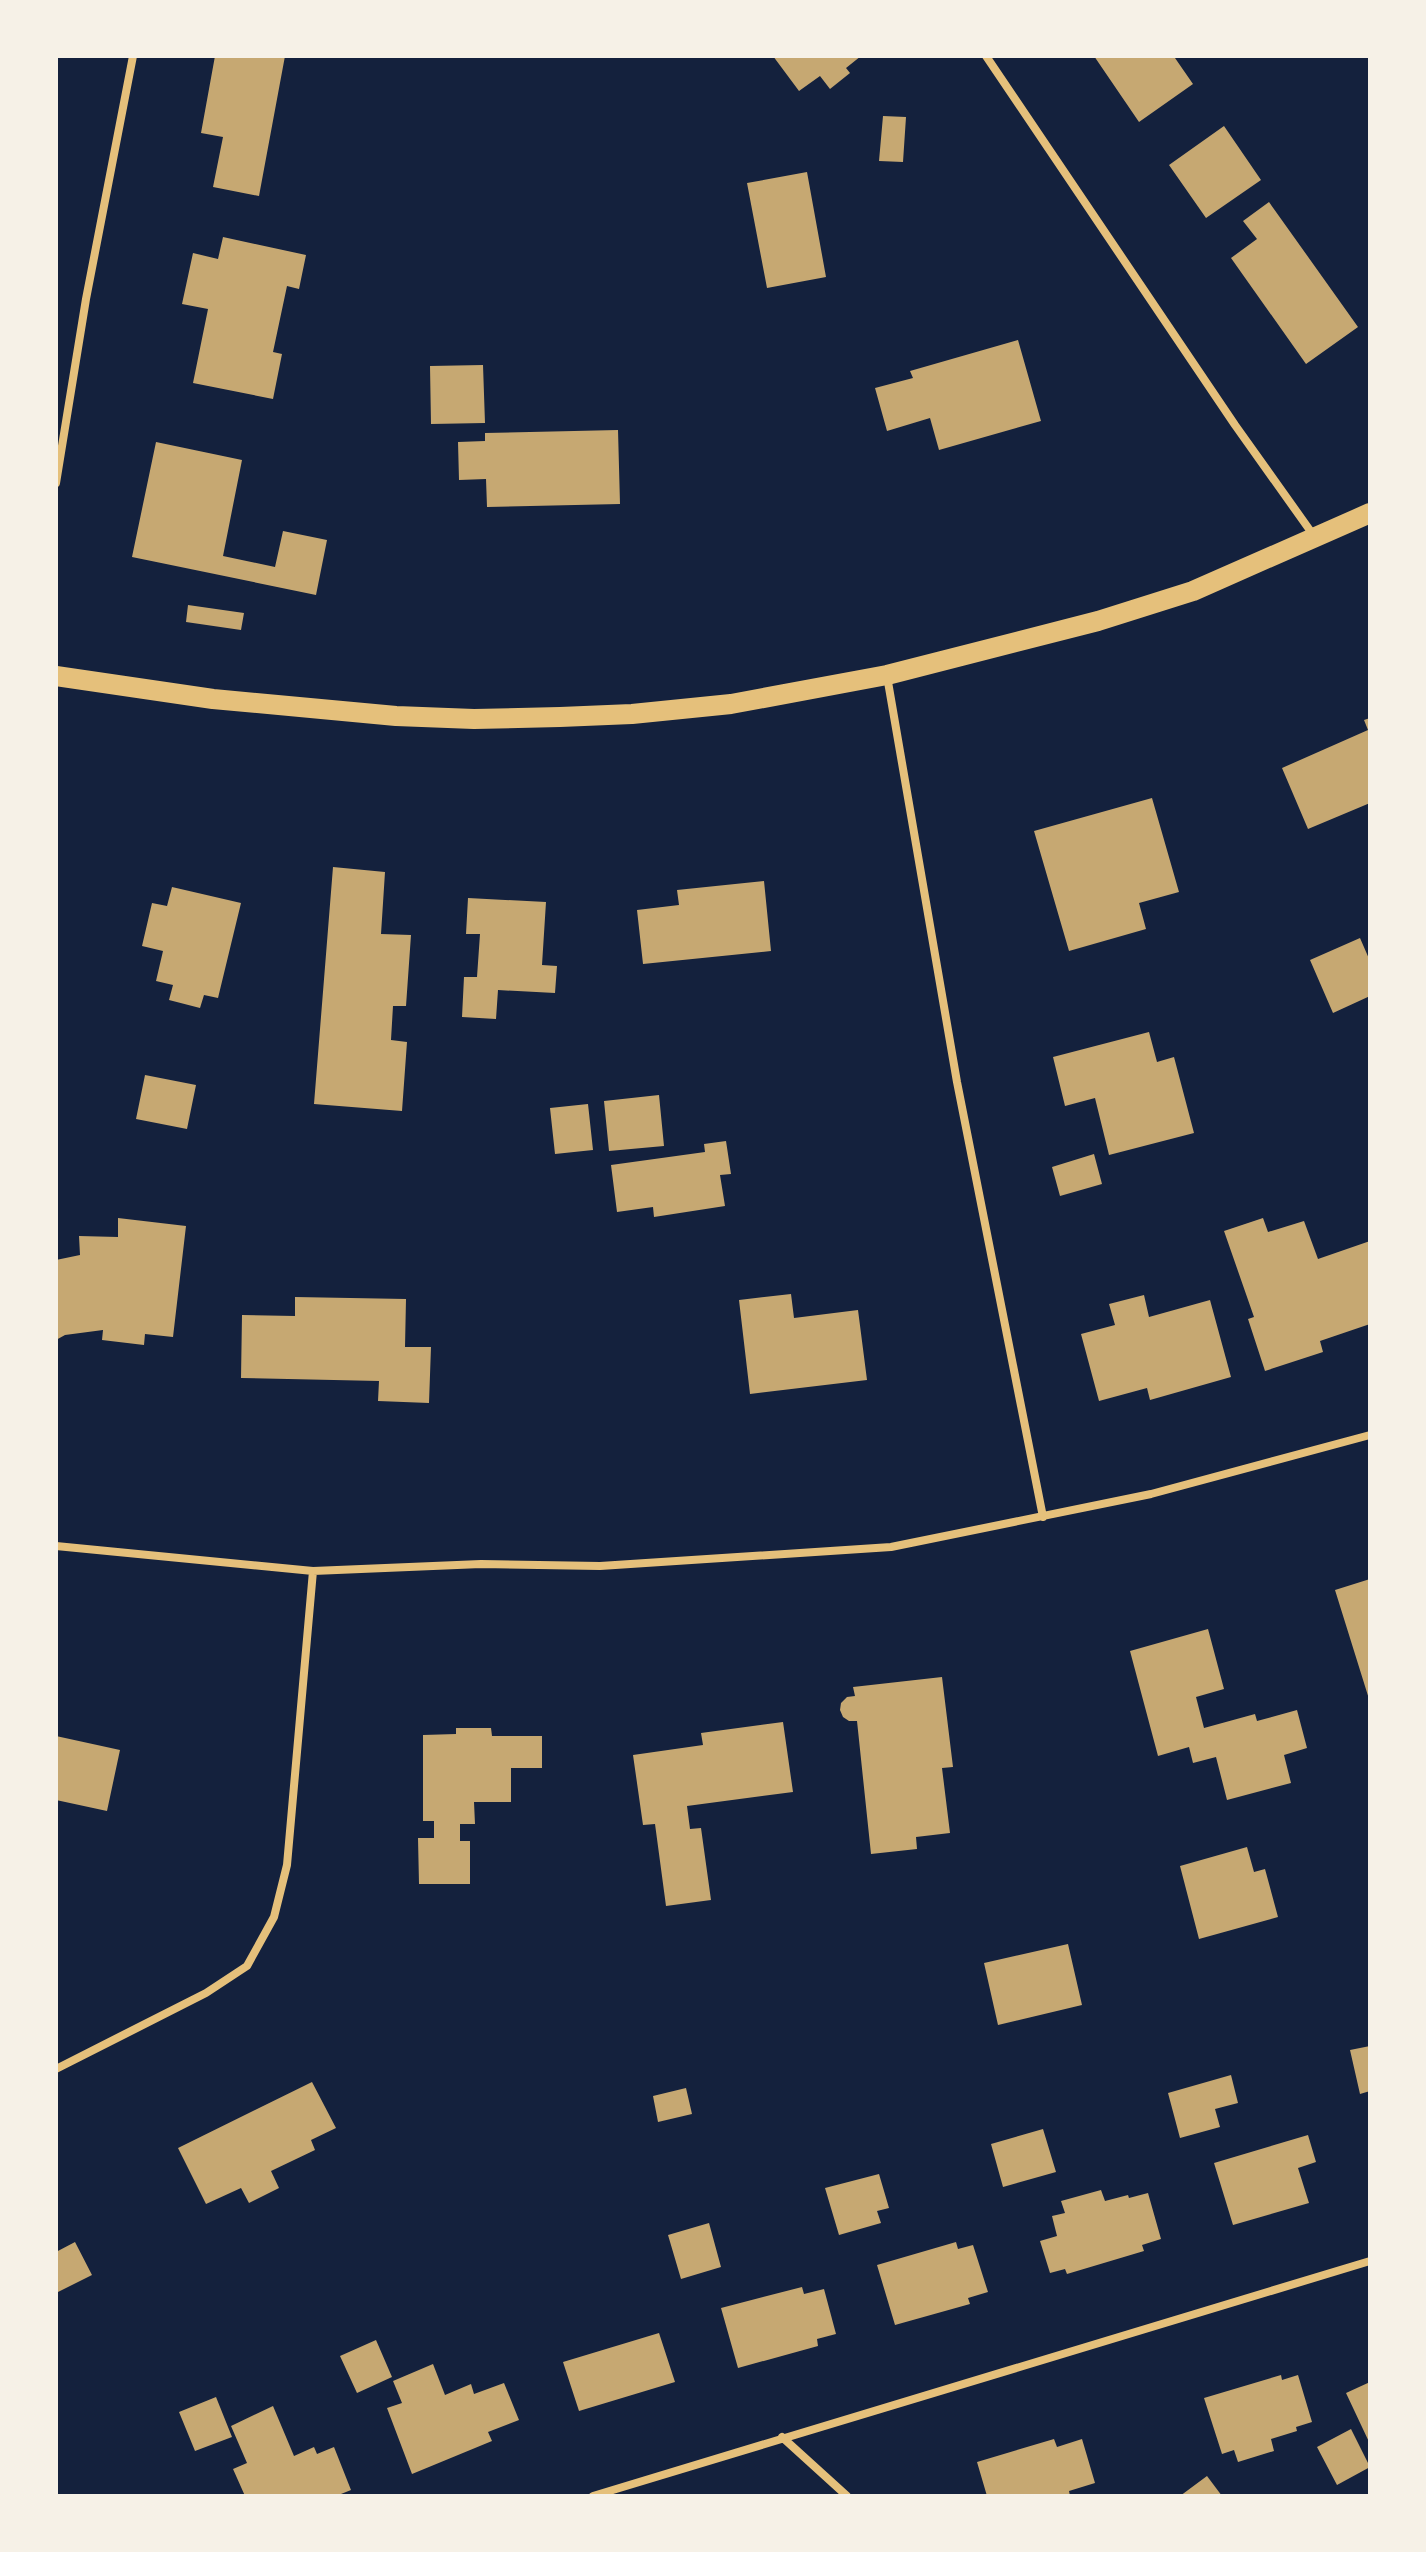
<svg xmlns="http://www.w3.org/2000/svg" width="1426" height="2552" font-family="Raleway,sans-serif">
  <rect width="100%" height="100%" fill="#14213d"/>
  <!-- building -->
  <path fill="#c6a872" d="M 215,56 L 285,56 L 259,196 L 213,187 L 223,137 L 201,133 Z
    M 773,56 L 861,56 L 846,68 L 850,73 L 830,89 L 820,76 L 799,91 Z
    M 1094,56 L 1178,56 L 1175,58 L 1193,84 L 1139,122 Z
    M 883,116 L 906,117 L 903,162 L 879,161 Z
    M 1224,126 L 1261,180 L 1206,218 L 1169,165 Z
    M 807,172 L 826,277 L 767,288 L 747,183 Z
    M 1269,202 L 1358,327 L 1306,364 L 1231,258 L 1257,239 L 1243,221 Z
    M 223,237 L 306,255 L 299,289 L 287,286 L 273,352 L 282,354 L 273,399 L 193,383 L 208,309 L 182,304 L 193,253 L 218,259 Z
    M 1018,340 L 1041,421 L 939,450 L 930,418 L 887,431 L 875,388 L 913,378 L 910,371 Z
    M 483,365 L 485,423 L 431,424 L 430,366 Z
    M 618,430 L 620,504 L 487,507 L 486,479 L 459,480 L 458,442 L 485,441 L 485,433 Z
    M 156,442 L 242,460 L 223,556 L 275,567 L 283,531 L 327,540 L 316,595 L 132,557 Z
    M 188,605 L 244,613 L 241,630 L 186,622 Z
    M 1370,718 L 1370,803 L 1308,829 L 1282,768 L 1368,730 L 1364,720 Z
    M 1152,798 L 1179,892 L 1139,903 L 1146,929 L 1069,951 L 1034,831 Z
    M 333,867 L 385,872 L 381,934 L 411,935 L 406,1006 L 393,1006 L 391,1040 L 407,1042 L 402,1111 L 314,1104 Z
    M 764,881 L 771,951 L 643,964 L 637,910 L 679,905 L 677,890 Z
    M 172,887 L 241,903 L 218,998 L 204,995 L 200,1008 L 169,1000 L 173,985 L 156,981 L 163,951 L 142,946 L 152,903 L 167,906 Z
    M 468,898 L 546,902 L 542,965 L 557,966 L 555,993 L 498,990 L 496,1019 L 462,1017 L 464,977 L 477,977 L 480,934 L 466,934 Z
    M 1360,938 L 1370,961 L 1370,996 L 1333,1013 L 1310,960 Z
    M 1149,1032 L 1157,1062 L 1174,1057 L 1194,1133 L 1109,1155 L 1095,1098 L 1065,1106 L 1053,1057 Z
    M 145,1075 L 196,1085 L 187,1129 L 136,1119 Z
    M 659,1095 L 664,1146 L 609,1151 L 604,1101 Z
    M 588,1104 L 593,1150 L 555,1154 L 550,1108 Z
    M 726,1141 L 731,1174 L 720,1175 L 725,1206 L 654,1217 L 653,1207 L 617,1212 L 611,1165 L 705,1152 L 704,1144 Z
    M 1094,1154 L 1102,1184 L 1060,1196 L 1052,1167 Z
    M 118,1218 L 186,1226 L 173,1337 L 145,1334 L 144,1345 L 102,1340 L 103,1330 L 65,1335 L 56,1340 L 56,1260 L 80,1255 L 79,1236 L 118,1237 Z
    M 1263,1218 L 1268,1232 L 1304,1221 L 1318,1259 L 1370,1241 L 1370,1324 L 1320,1341 L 1323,1352 L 1265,1371 L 1248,1319 L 1254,1317 L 1224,1231 Z
    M 791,1294 L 794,1318 L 858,1310 L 867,1380 L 750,1394 L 739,1300 Z
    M 1144,1295 L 1149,1317 L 1210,1300 L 1231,1377 L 1150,1400 L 1147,1388 L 1099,1401 L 1081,1334 L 1115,1325 L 1109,1304 Z
    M 295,1297 L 406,1299 L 405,1347 L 431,1347 L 429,1403 L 378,1401 L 379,1381 L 241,1378 L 242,1315 L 295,1316 Z
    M 1370,1579 L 1370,1699 L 1369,1699 L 1335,1590 Z
    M 1208,1629 L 1224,1689 L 1196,1697 L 1204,1728 L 1255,1714 L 1257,1721 L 1297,1710 L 1307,1748 L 1284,1755 L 1291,1783 L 1227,1800 L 1216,1757 L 1193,1763 L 1189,1747 L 1158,1756 L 1130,1651 Z
    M 942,1677 L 953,1767 L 942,1768 L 950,1833 L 916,1837 L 917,1849 L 871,1854 L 857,1721 L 849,1721 L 843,1717 L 840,1710 L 841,1703 L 847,1697 L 855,1696 L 853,1687 Z
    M 783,1722 L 793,1792 L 687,1806 L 690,1829 L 701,1828 L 711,1900 L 666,1906 L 655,1824 L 643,1825 L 633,1755 L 703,1745 L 701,1733 Z
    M 456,1728 L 491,1728 L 492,1736 L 542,1736 L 542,1768 L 511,1768 L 511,1802 L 474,1802 L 475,1824 L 460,1824 L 460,1841 L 470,1841 L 470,1884 L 419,1884 L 418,1838 L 434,1838 L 434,1821 L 423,1821 L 423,1735 L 456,1734 Z
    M 56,1736 L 120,1750 L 107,1811 L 56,1800 Z
    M 1247,1847 L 1254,1872 L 1265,1869 L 1278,1917 L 1199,1939 L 1180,1866 Z
    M 1068,1944 L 1082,2005 L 998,2025 L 984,1963 Z
    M 1370,2046 L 1370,2091 L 1360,2094 L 1350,2050 Z
    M 1231,2075 L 1238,2103 L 1215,2109 L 1220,2127 L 1180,2138 L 1168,2093 Z
    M 312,2082 L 336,2128 L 311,2140 L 315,2150 L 271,2171 L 279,2188 L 249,2203 L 241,2188 L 206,2204 L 178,2148 Z
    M 686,2088 L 692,2114 L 658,2122 L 653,2096 Z
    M 1043,2129 L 1056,2172 L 1003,2187 L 991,2144 Z
    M 1308,2135 L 1316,2162 L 1298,2168 L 1309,2203 L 1233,2225 L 1214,2163 Z
    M 879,2174 L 889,2208 L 877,2211 L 881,2223 L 839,2235 L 825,2188 Z
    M 1101,2190 L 1105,2201 L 1128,2195 L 1129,2198 L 1148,2193 L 1161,2239 L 1142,2245 L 1144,2251 L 1067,2274 L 1065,2269 L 1050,2273 L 1040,2241 L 1057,2236 L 1052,2216 L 1065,2213 L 1061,2201 Z
    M 709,2223 L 721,2267 L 681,2279 L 668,2235 Z
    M 75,2242 L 92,2275 L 56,2293 L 56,2252 Z
    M 956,2242 L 958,2249 L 973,2245 L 988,2292 L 968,2298 L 970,2304 L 895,2325 L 877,2265 Z
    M 802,2287 L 804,2294 L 824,2289 L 836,2334 L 817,2339 L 818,2346 L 738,2368 L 721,2308 Z
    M 659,2333 L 675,2382 L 579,2411 L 563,2362 Z
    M 376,2340 L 392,2377 L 357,2393 L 340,2356 Z
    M 433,2364 L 445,2395 L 471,2384 L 474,2394 L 504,2383 L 519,2420 L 488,2432 L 492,2441 L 412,2474 L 387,2408 L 402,2403 L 393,2381 Z
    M 1281,2375 L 1282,2380 L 1298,2375 L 1312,2422 L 1296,2427 L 1297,2431 L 1271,2439 L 1274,2451 L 1238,2462 L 1234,2450 L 1222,2454 L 1204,2398 Z
    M 1370,2382 L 1370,2444 L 1346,2393 Z
    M 216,2397 L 232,2437 L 195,2451 L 179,2412 Z
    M 273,2406 L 294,2456 L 314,2447 L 317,2454 L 334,2447 L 351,2490 L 336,2496 L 245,2496 L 233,2469 L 247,2463 L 231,2426 Z
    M 1351,2429 L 1370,2467 L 1337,2485 L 1317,2447 Z
    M 1054,2439 L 1057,2447 L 1082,2439 L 1095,2483 L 1069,2491 L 1070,2496 L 987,2496 L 977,2462 Z
    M 1207,2476 L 1222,2496 L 1180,2496 Z"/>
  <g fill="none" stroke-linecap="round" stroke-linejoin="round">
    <!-- minor -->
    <path stroke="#e5c07b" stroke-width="8" d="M 986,56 L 1235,425 L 1314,536
      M 56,483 L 86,299 L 133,56
      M 887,676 L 957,1082 L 1043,1517
      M 56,1546 L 313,1571 L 481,1564 L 600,1566 L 891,1547 L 1151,1494 L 1370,1435
      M 56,2069 L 206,1993 L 247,1966 L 274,1917 L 287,1865 L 313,1571
      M 782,2437 L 847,2496
      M 593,2496 L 1370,2261"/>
    <!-- primary -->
    <path stroke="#e5c07b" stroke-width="20" d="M 56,676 L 213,699 L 396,716 L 474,719 L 560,717 L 632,714 L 731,704 L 887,675 L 1098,621 L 1193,591 L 1370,513"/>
  </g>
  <!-- border -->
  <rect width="1426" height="2552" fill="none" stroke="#f6f1e7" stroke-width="116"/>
</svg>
